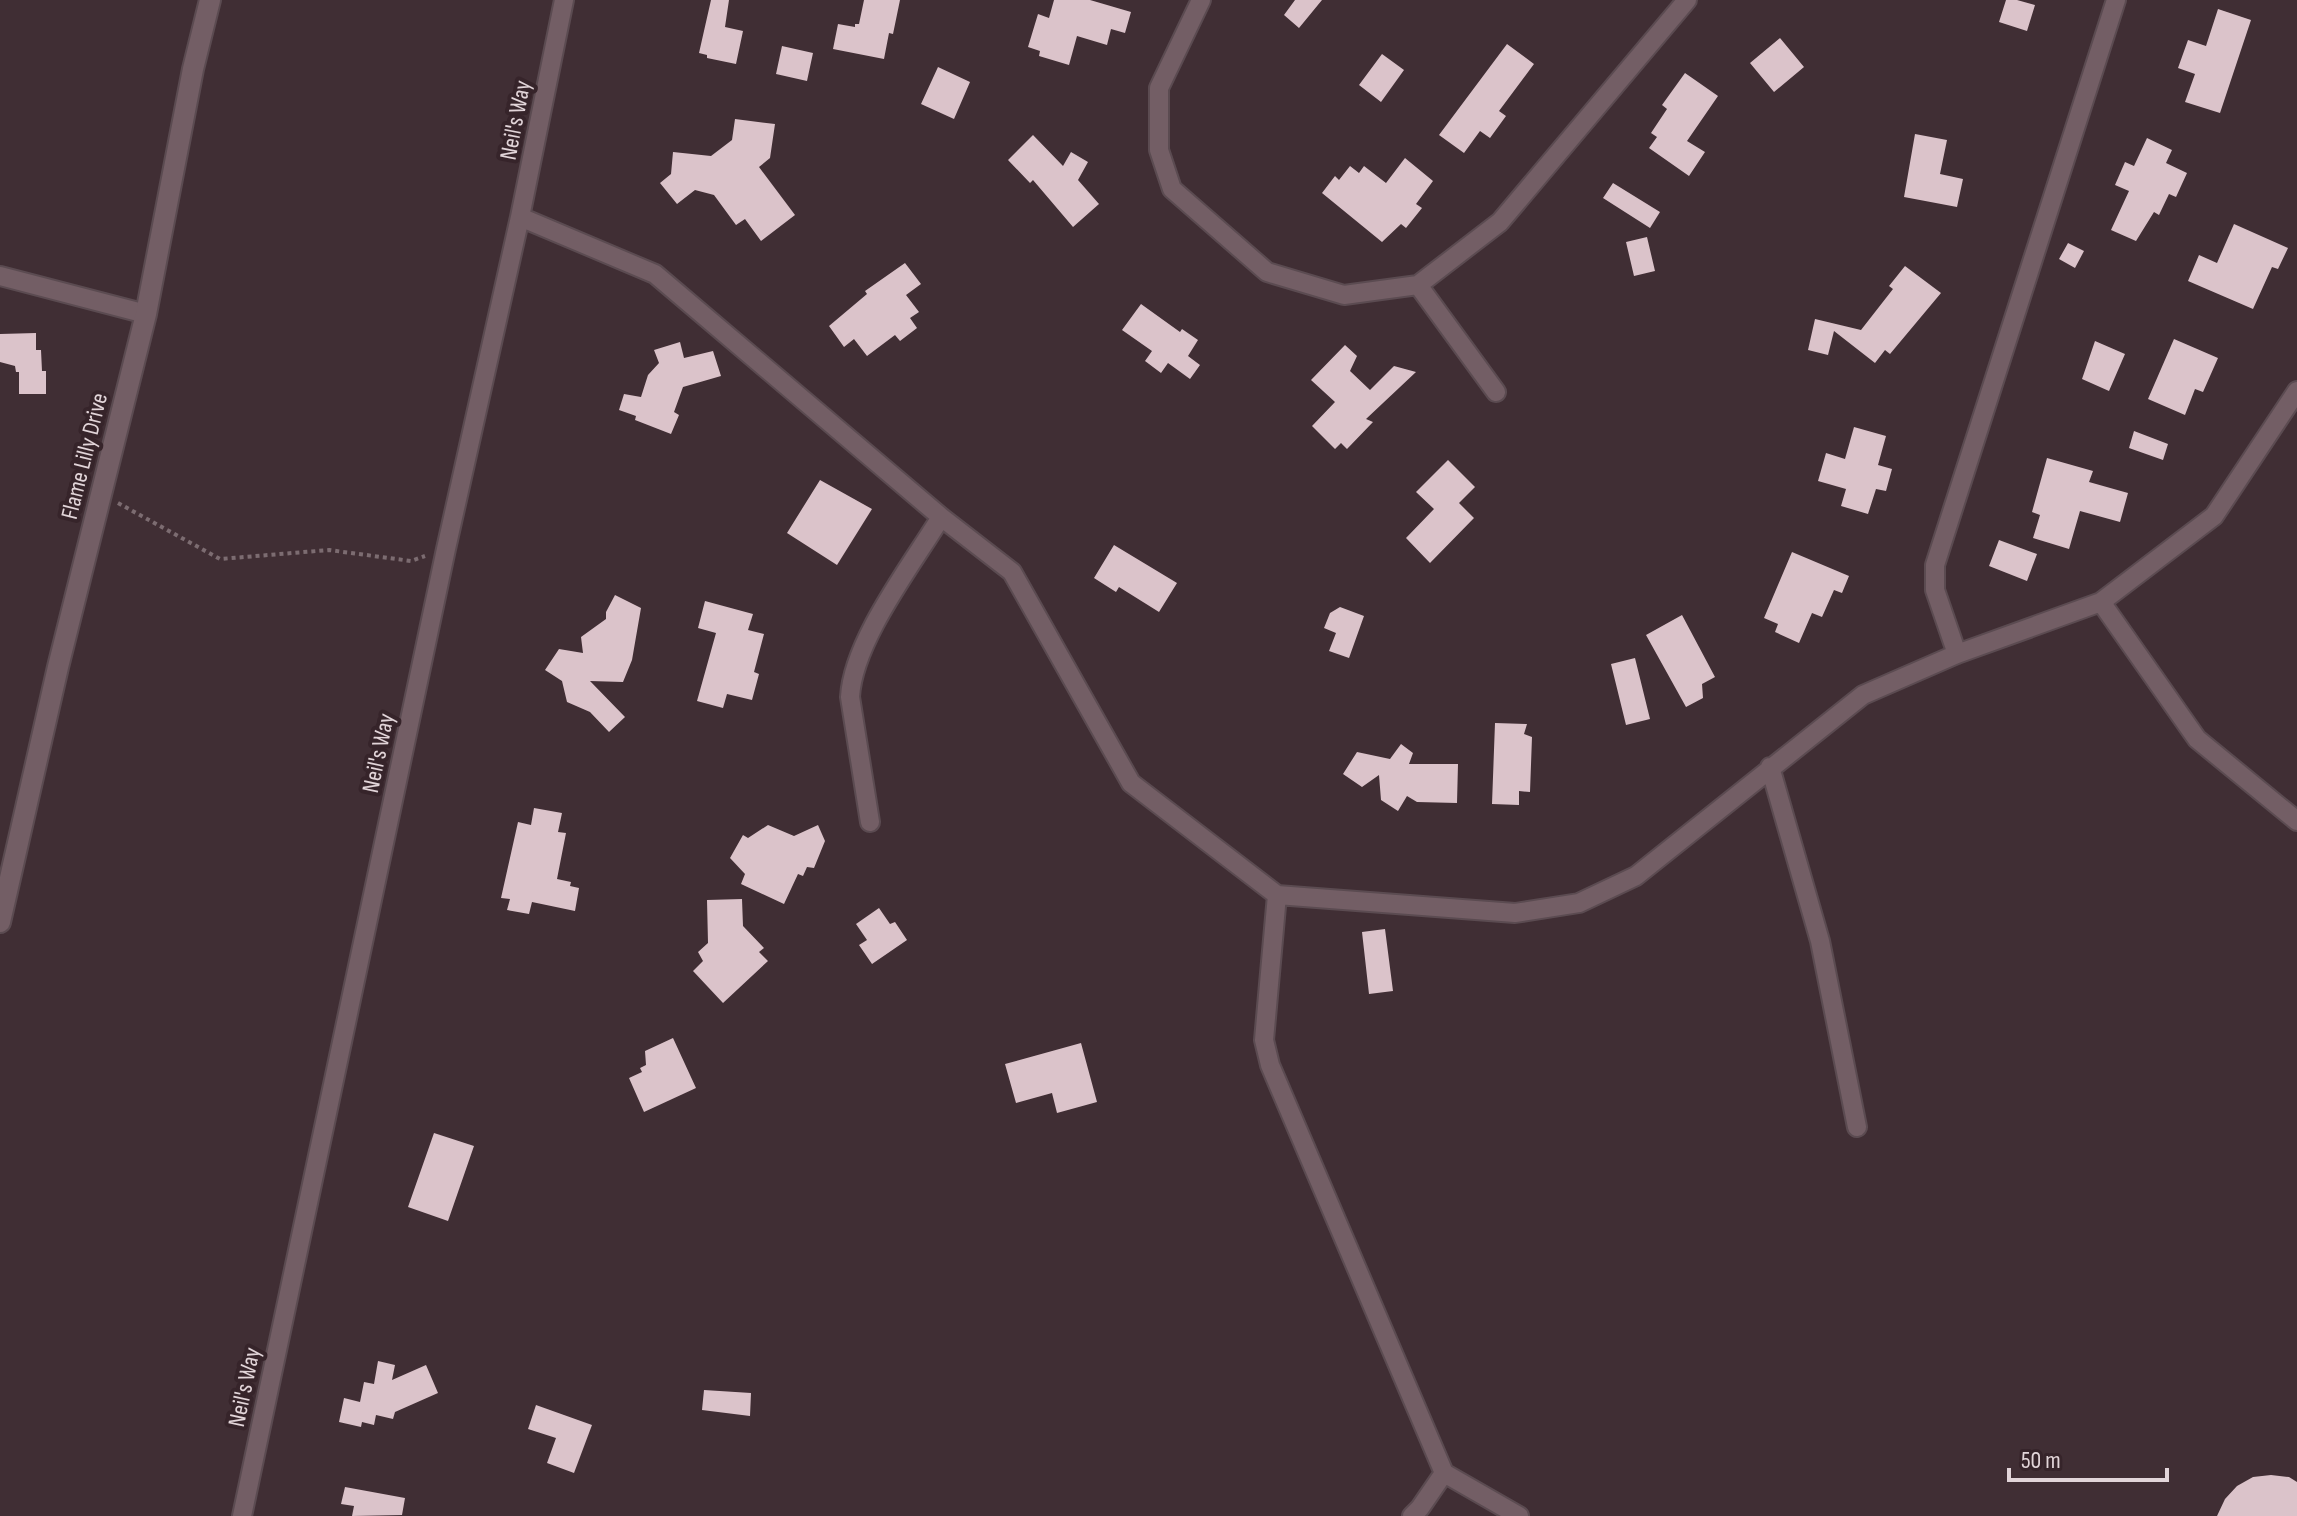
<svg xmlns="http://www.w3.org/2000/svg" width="2297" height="1516" font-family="'Sofia Sans Condensed',sans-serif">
  <rect width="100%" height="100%" fill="#402e34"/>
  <!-- building -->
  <path fill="#dbc3ca" d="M 711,0 L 729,0 L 725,27 L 743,31 L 736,64 L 707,58 L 707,55 L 699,53 Z
    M 864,0 L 900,0 L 893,34 L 889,33 L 884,59 L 833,49 L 838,24 L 855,27 L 855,24 L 859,24 Z
    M 1054,0 L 1090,0 L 1131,12 L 1125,33 L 1111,29 L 1107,45 L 1077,36 L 1069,65 L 1039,56 L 1040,51 L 1028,47 L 1038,14 L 1049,18 Z
    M 1295,0 L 1322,0 L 1299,28 L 1284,15 Z
    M 2006,0 L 2017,0 L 2035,5 L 2027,31 L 1999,22 Z
    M 2218,9 L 2251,20 L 2220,113 L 2185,102 L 2195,74 L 2178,68 L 2188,40 L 2206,46 Z
    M 1780,38 L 1804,67 L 1774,92 L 1750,63 Z
    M 1507,44 L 1534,64 L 1499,111 L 1506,116 L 1490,138 L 1480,131 L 1464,153 L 1439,135 Z
    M 782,46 L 813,53 L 807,81 L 776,74 Z
    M 1382,54 L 1404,70 L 1381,102 L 1359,85 Z
    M 938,67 L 970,82 L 954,119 L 921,104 Z
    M 1685,73 L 1718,96 L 1687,141 L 1705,152 L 1689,176 L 1649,148 L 1657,137 L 1651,133 L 1667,109 L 1662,105 Z
    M 735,119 L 775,124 L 770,158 L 759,167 L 795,215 L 761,241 L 745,219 L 736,225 L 714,195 L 695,190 L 677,204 L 660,183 L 671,174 L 673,152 L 711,156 L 732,140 Z
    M 1915,134 L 1947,140 L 1940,174 L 1963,179 L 1957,207 L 1904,197 Z
    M 1033,135 L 1063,166 L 1071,152 L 1088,162 L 1078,180 L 1099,204 L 1073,227 L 1033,180 L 1030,183 L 1008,160 Z
    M 2147,138 L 2172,150 L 2166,163 L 2187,173 L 2176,197 L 2169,194 L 2159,215 L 2154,212 L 2136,241 L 2111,230 L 2129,191 L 2115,185 L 2125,162 L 2134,166 Z
    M 1405,158 L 1433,181 L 1416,204 L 1422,208 L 1406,228 L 1401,224 L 1382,242 L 1322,193 L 1335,176 L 1339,180 L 1350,166 L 1359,173 L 1364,166 L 1386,183 Z
    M 1613,183 L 1660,212 L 1650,228 L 1603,198 Z
    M 2234,224 L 2288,248 L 2278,269 L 2272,267 L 2253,309 L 2188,281 L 2199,255 L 2217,263 Z
    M 1647,237 L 1655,271 L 1634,276 L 1626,242 Z
    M 2068,243 L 2084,251 L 2075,268 L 2059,259 Z
    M 905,263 L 921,284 L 906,295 L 919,312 L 910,318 L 917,328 L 900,341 L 895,335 L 867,356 L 854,339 L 844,347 L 829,326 L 867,294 L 865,291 Z
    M 1905,266 L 1941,293 L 1890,354 L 1885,350 L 1875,363 L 1834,331 L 1828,355 L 1808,350 L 1815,319 L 1861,330 L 1893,289 L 1889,286 Z
    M 1141,304 L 1180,332 L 1182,329 L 1198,340 L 1188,356 L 1200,365 L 1190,379 L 1168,363 L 1161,373 L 1145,361 L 1152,351 L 1122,330 Z
    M 36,333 L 36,350 L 41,350 L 42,371 L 46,371 L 46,394 L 19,394 L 19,372 L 16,372 L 15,366 L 0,362 L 0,334 Z
    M 2174,339 L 2218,358 L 2203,392 L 2195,389 L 2185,415 L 2148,399 Z
    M 2095,341 L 2125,354 L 2109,391 L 2082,379 Z
    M 680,342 L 684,358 L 713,351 L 721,376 L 683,387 L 674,412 L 679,415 L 671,434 L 635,420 L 636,416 L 619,410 L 624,394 L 641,397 L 648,375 L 659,363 L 654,350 Z
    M 1345,345 L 1357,356 L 1350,371 L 1370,390 L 1394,366 L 1416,372 L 1366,419 L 1373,422 L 1347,449 L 1341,443 L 1335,449 L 1312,426 L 1335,402 L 1311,380 Z
    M 1854,427 L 1886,436 L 1878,465 L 1892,469 L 1886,491 L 1876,489 L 1868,514 L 1841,506 L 1846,489 L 1818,481 L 1826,453 L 1845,459 Z
    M 2134,431 L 2168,444 L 2163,460 L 2129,448 Z
    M 2047,458 L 2093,471 L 2089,482 L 2128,493 L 2120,522 L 2080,511 L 2069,549 L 2033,538 L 2040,515 L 2032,512 Z
    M 1448,460 L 1475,487 L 1459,503 L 1474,518 L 1430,563 L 1406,538 L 1434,509 L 1416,492 Z
    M 820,480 L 872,509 L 837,565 L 787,533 Z
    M 1999,540 L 2037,554 L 2027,581 L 1989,566 Z
    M 1114,545 L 1177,583 L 1159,612 L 1119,587 L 1116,592 L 1094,578 Z
    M 1792,552 L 1849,576 L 1842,593 L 1834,590 L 1822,617 L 1812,613 L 1799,643 L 1775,632 L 1778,624 L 1764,618 Z
    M 615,595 L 641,608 L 632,660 L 623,682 L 590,681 L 625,717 L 609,732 L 590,712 L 567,702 L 562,681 L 545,670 L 559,649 L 583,653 L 581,637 L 606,619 L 606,612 Z
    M 705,601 L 753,614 L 748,630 L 764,634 L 754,672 L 759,674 L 752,700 L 727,694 L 723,708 L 697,701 L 716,633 L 698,628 Z
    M 1340,607 L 1364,616 L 1349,658 L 1329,651 L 1336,633 L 1324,628 L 1330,613 Z
    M 1682,615 L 1715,677 L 1702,684 L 1703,698 L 1686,707 L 1646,635 Z
    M 1635,658 L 1650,719 L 1626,725 L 1611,664 Z
    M 1495,723 L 1527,724 L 1524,734 L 1532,737 L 1530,792 L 1519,791 L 1519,805 L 1492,804 Z
    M 1401,744 L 1413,753 L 1409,764 L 1458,764 L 1457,803 L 1417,802 L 1407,796 L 1398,811 L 1381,800 L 1379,775 L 1362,787 L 1343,774 L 1357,752 L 1390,759 Z
    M 534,808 L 562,813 L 558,832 L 566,833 L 557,879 L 571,882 L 570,886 L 579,888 L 575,911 L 532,902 L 529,914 L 507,910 L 510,899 L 501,898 L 518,822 L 531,825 Z
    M 768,825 L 794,836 L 818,825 L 825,841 L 814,868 L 807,867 L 803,876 L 798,874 L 784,904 L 741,884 L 745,874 L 730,858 L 743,835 L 748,838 Z
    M 742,899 L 743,926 L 764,948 L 759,952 L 768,961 L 723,1003 L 693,971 L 703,961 L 698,952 L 708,943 L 707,900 Z
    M 879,908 L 890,924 L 895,922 L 907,940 L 872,964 L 859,945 L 867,940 L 856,924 Z
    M 1385,929 L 1393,991 L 1369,994 L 1362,932 Z
    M 673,1038 L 696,1088 L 644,1112 L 629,1078 L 642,1072 L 640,1068 L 646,1065 L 645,1051 Z
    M 1081,1043 L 1097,1102 L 1057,1113 L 1052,1093 L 1016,1103 L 1005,1064 Z
    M 434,1133 L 474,1146 L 448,1221 L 408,1207 Z
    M 378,1361 L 395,1365 L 392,1380 L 426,1365 L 438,1393 L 395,1412 L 393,1419 L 376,1415 L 374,1425 L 362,1422 L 361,1427 L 339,1422 L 344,1398 L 360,1402 L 364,1382 L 374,1384 Z
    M 704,1390 L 751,1393 L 750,1416 L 702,1410 Z
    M 536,1405 L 592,1425 L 574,1473 L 547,1463 L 556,1438 L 528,1429 Z
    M 2271,1475 L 2289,1477 L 2297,1482 L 2297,1516 L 2217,1516 L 2225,1499 L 2237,1486 L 2253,1477 Z
    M 345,1487 L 405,1498 L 402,1515 L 352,1516 L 354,1506 L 341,1504 Z"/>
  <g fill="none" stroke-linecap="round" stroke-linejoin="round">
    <!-- street casing -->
    <g stroke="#5b4b51" stroke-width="22">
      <path id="street" d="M 1201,0 L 1159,88 L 1159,150 L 1172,189 L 1267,272 L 1344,295 L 1418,285 L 1500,222 L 1687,0
        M 520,217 L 655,274 L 941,517 L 1012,572 L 1131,783 L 1277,895 L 1515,913 L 1579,903 L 1636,876 L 1863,695 L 1957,654 L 2101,602 L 2214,516 L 2297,391
        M 0,276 L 146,314
        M 1418,285 L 1496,392
        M 2101,602 L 2197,739 L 2297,821
        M 1957,654 L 1935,590 L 1935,565 L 2116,0
        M 1770,767 L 1820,941 L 1857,1127
        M 870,822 L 850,697 C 853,641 911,566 941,517
        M 1277,895 L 1264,1040 L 1270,1065 L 1444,1473 L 1519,1516
        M 242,1516 L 446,549 L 520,217 L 564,0
        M 1412,1516 L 1420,1508 L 1444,1473"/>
    </g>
    <!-- secondary casing -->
    <g stroke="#5b4b51" stroke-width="24">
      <path id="secondary" d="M 0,922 L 58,667 L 146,314 L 193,69 L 210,0"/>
    </g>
    <!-- path -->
    <path stroke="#7c6c71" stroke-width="4" stroke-dasharray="4 4" stroke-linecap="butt" d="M 118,503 L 220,559 L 329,550 L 411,561 L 425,556"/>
    <!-- street -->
    <use href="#street" stroke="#735e65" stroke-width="18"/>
    <!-- secondary -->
    <use href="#secondary" stroke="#735e65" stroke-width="20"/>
  </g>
  <g text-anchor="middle" stroke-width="8" stroke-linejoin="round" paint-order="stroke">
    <!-- street labels -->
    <g font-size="24" fill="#e2d5d9" stroke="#36242a">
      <text transform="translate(515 120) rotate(-79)" y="8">Neil's Way</text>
      <text transform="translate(84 456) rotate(-76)" y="8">Flame Lilly Drive</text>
      <text transform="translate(378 753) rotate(-78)" y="8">Neil's Way</text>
      <text transform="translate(244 1387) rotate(-78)" y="8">Neil's Way</text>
    </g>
  </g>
  <!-- scale -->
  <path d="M2009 1468v12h158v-12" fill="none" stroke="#e2d5d9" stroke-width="4"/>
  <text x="2021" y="1468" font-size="24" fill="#e2d5d9" stroke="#36242a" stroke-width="6" paint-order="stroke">50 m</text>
</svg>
